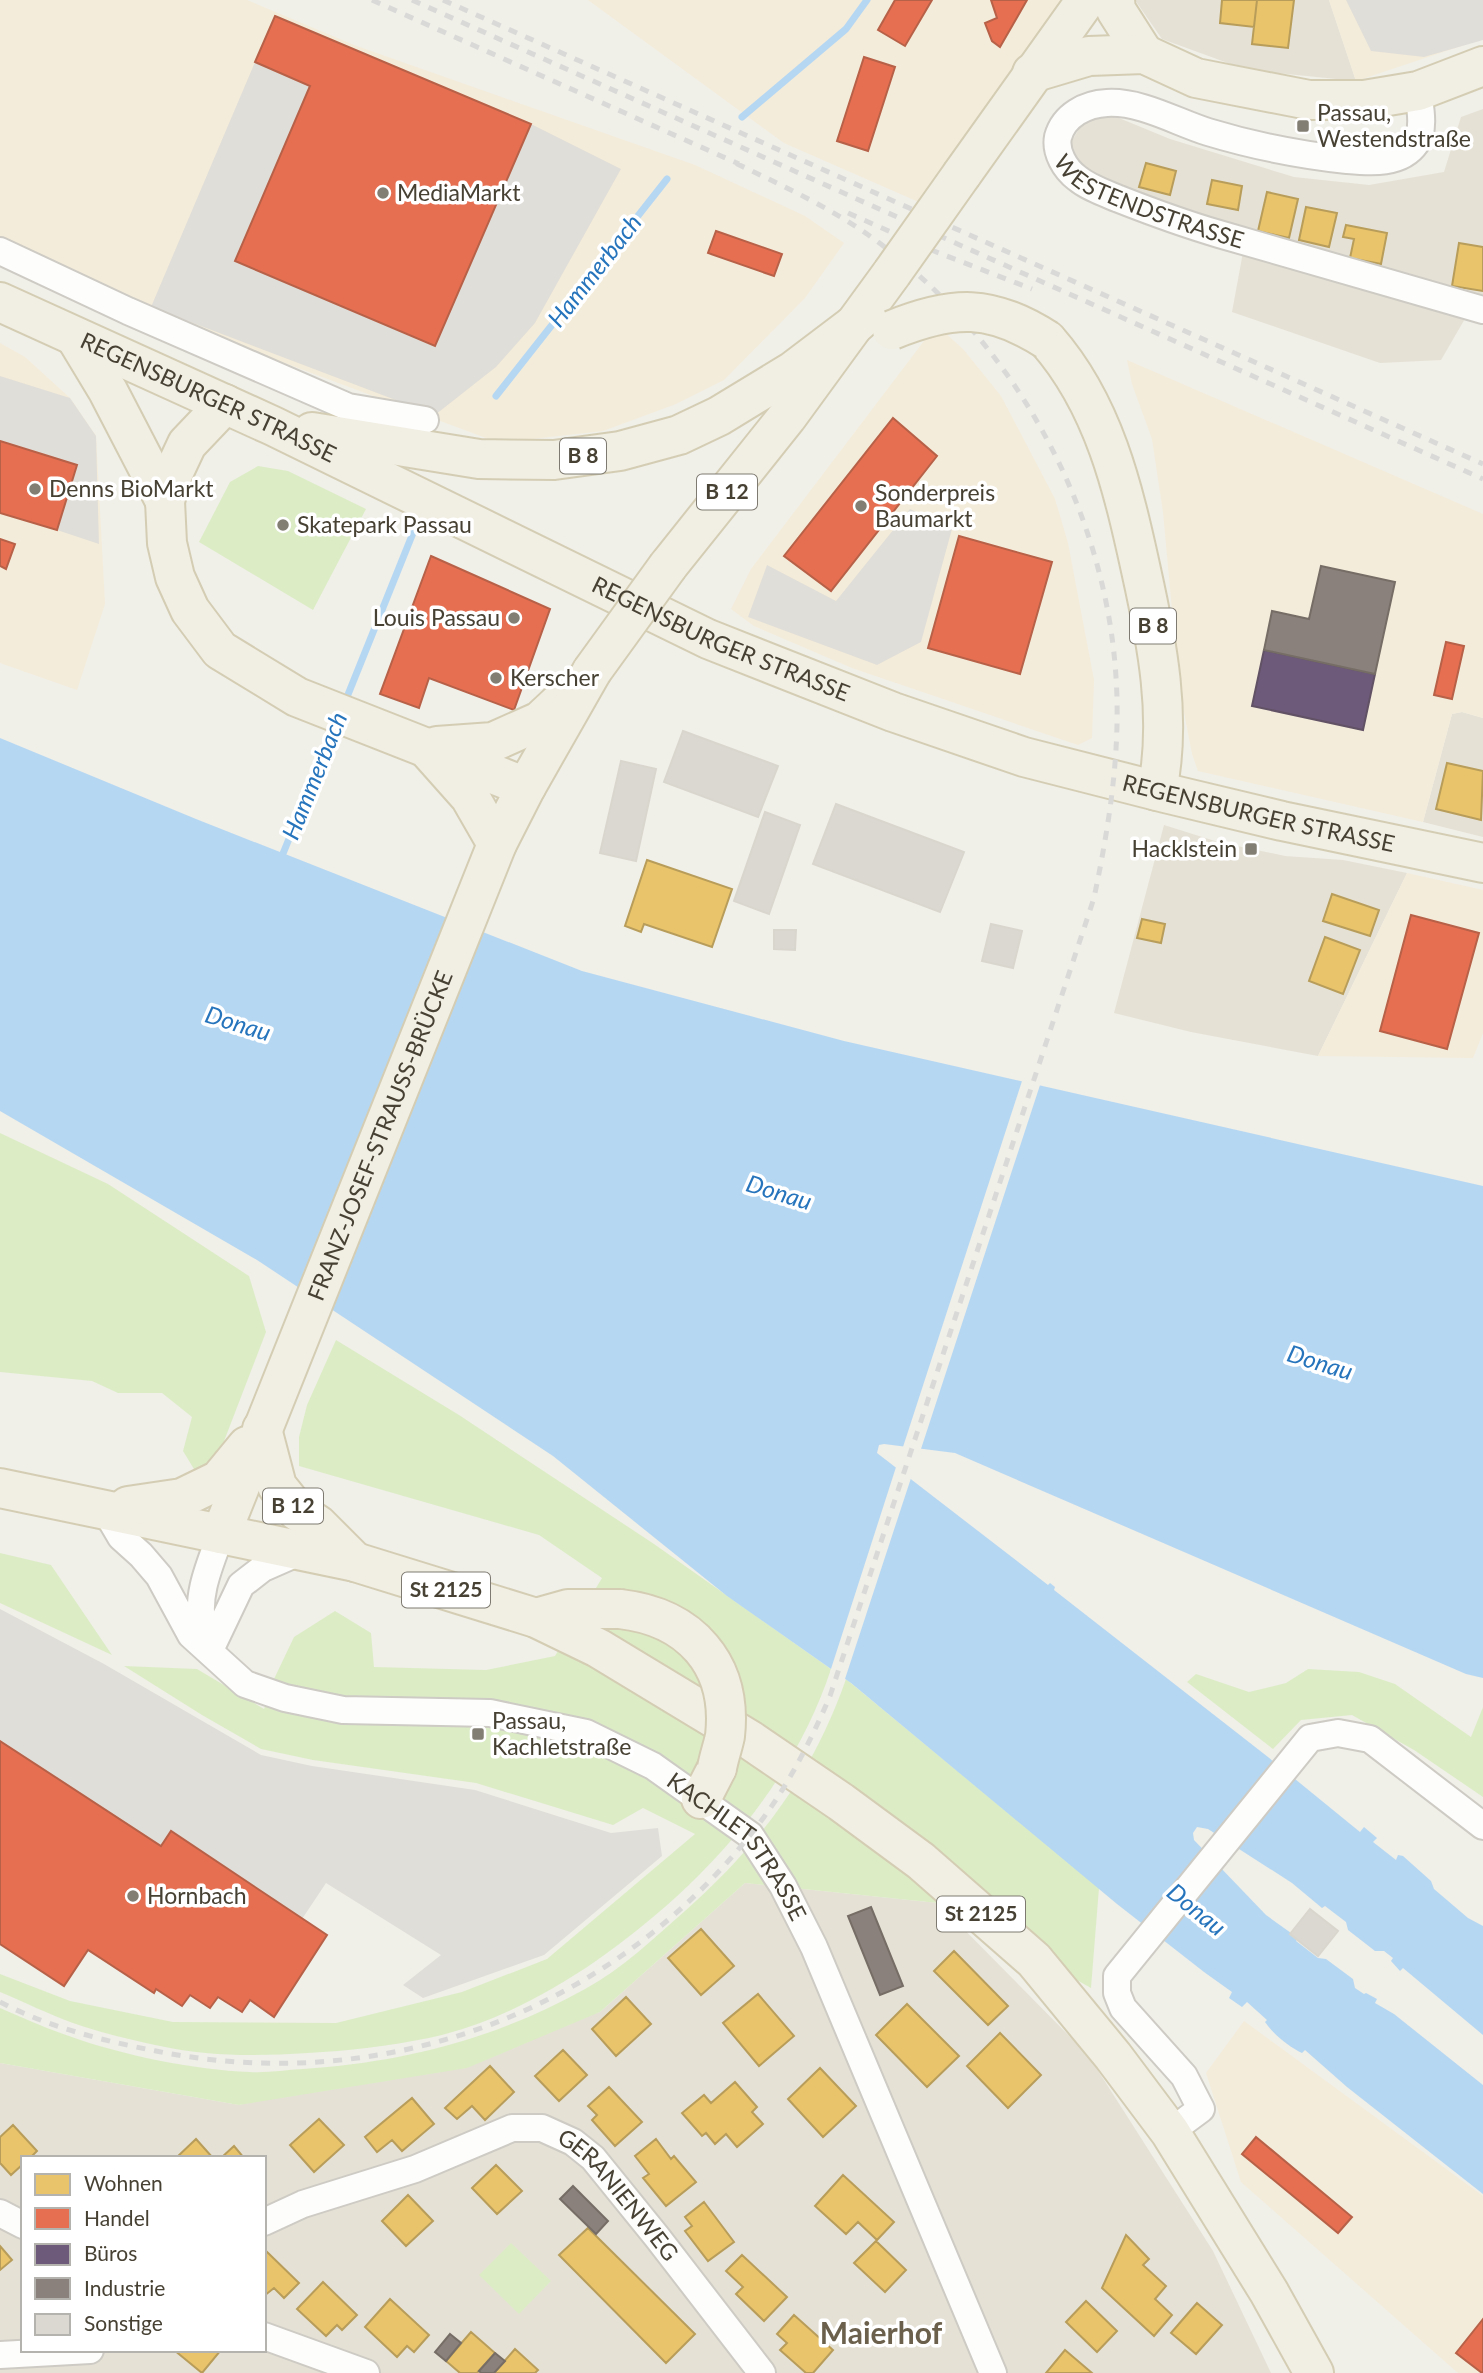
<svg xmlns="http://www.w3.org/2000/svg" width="1483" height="2373" font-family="Lato,sans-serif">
  <rect width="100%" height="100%" fill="#f0efe8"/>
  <!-- residential -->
  <path fill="#e5e1d5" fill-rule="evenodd" d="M 1135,0 L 1329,0 L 1356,81 L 1247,70 L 1162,39 Z
    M 1483,109 L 1483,300 L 1477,298 L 1441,360 L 1380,363 L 1232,312 L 1246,236 L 1101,180 L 1077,165 L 1070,144 L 1085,119 L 1114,116 L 1170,139 L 1294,177 L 1369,185 L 1444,172 L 1461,117 Z
    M 1462,712 L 1483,718 L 1483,837 L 1423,822 L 1452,714 Z
    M 1164,825 L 1218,842 L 1285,856 L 1343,860 L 1407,873 L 1318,1056 L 1191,1032 L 1114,1013 Z
    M 745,1883 L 938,1903 L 1088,2055 L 1213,2251 L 1271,2373 L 0,2373 L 0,2063 L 239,2105 L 600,2012 ZM 23,2158 L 264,2158 L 264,2350 L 23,2350 Z"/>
  <!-- commercial -->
  <path fill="#f4ecda" d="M 0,0 L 247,0 L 354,45 L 695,165 L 805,216 L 844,243 L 805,298 L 724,380 L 676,404 L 603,431 L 531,439 L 486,438 L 274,359 L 0,239 Z
    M 588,0 L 1082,0 L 937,210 L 784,143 Z
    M 1329,0 L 1483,0 L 1464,45 L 1356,81 Z
    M 944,332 L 963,349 L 1001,396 L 1055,499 L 1068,543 L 1094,680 L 1092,738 L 1078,745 L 852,668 L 754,626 L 731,609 L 751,569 L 927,337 Z
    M 0,343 L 25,357 L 70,398 L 96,436 L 105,604 L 77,690 L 0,663 Z
    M 1127,360 L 1483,514 L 1483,718 L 1462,712 L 1452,714 L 1423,822 L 1198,771 L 1192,754 L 1179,686 L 1163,512 L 1152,439 L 1132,384 Z
    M 1407,873 L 1483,890 L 1483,1033 L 1473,1058 L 1318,1056 Z
    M 1244,2021 L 1483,2196 L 1483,2373 L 1458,2373 L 1241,2182 L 1206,2073 Z"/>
  <!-- green -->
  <path fill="#dcedc6" d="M 258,466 L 288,471 L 366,509 L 313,610 L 199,542 L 230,482 Z
    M 0,1133 L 108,1184 L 249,1276 L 266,1332 L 221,1449 L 197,1474 L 183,1451 L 192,1417 L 162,1393 L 118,1393 L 92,1381 L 0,1372 Z
    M 336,1340 L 459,1415 L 654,1544 L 831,1669 C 802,1758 744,1835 675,1898 C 606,1960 521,2018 429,2038 C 389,2046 348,2051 308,2053 C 259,2056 209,2057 160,2046 C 132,2040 101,2033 73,2023 C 48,2014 24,2002 0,1992 L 0,1974 L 70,2001 L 173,2022 L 336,2023 L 462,1992 L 547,1959 L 695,1834 L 643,1808 L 613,1825 L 476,1783 L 313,1760 L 261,1749 L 202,1715 L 124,1666 L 197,1669 L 264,1709 L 274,1679 L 294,1637 L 335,1611 L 371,1633 L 374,1667 L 486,1670 L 555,1656 L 602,1578 L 539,1535 L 299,1466 L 299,1437 L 307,1405 Z
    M 0,1553 L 51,1565 L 112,1655 L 0,1603 Z
    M 1308,1669 L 1359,1672 L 1395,1684 L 1471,1737 L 1483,1707 L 1483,1797 L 1414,1750 L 1352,1715 L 1301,1720 L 1273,1749 L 1187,1682 L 1196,1674 L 1249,1692 L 1286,1683 Z
    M 846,1679 L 1099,1888 L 1091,1988 L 938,1903 L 745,1883 L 600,2012 L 467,2068 L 239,2105 L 0,2063 L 0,2008 C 23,2018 45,2028 69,2036 C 121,2055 195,2070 250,2072 C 267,2073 285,2070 303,2069 C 405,2062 495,2039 585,1989 C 622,1969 654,1938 685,1911 C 760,1844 813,1774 846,1679 Z
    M 511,2243 L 551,2281 L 519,2314 L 479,2275 Z"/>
  <!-- parking -->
  <path fill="#e0ded8" d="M 1346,0 L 1483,0 L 1483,40 L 1424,57 L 1371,51 Z
    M 255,62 L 310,86 L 435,346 L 531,124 L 621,169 L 535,323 L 496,367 L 435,415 L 151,307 Z
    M 0,376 L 70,398 L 96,436 L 99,544 L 57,530 L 76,465 L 0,441 Z
    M 910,509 L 952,529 L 921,642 L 877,665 L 748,617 L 767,565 L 836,601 Z
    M 0,1609 L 104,1664 L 261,1755 L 312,1766 L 475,1790 L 611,1833 L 658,1828 L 662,1856 L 544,1955 L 423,1998 L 403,1985 L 441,1955 L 326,1883 L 302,1919 L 172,1831 L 161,1846 L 0,1741 Z"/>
  <!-- water -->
  <path fill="#b6d7f2" d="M 0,738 L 196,819 L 582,971 L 844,1041 L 1483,1186 L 1483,1678 L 1466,1674 L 955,1453 L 884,1444 L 879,1445 L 877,1453 L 1048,1585 L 1050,1583 L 1055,1587 L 1054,1590 L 1268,1757 L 1360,1832 L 1364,1827 L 1377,1838 L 1373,1842 L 1396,1860 L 1398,1855 L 1403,1856 L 1431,1881 L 1434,1889 L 1468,1918 L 1483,1926 L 1483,2035 L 1403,1968 L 1400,1971 L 1391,1961 L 1393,1958 L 1384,1951 L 1375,1951 L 1348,1930 L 1346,1922 L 1325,1906 L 1322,1908 L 1292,1883 L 1208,1829 L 1197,1827 L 1193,1833 L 1194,1840 L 1266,1915 L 1298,1938 L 1296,1941 L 1318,1958 L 1326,1959 L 1353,1979 L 1355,1988 L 1364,1994 L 1366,1993 L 1377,1999 L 1375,2003 L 1394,2014 L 1483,2085 L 1483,2194 L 1347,2087 L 1305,2050 L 1302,2053 C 1289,2047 1273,2034 1265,2022 L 1267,2020 L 1247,2002 L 1242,2007 L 1229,1998 L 1232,1992 L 1204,1972 L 1117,1904 L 851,1683 L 727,1596 L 553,1456 L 257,1260 L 0,1111 Z"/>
  <!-- pier -->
  <path fill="#f0efe8" d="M 1023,1078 L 1041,1082 L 920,1452 L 902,1450 Z
    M 897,1464 L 912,1475 L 844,1682 L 830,1672 Z"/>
  <!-- homes -->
  <path fill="#e9c46a" stroke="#b89d5a" stroke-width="2" d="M 1222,0 L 1257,0 L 1254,27 L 1220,23 Z
    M 1257,0 L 1294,0 L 1288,48 L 1252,44 Z
    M 1146,163 L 1176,171 L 1170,195 L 1139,187 Z
    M 1212,180 L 1242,186 L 1238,210 L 1207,204 Z
    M 1267,192 L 1298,199 L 1289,238 L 1258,231 Z
    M 1306,207 L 1337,213 L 1329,247 L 1299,240 Z
    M 1346,225 L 1387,233 L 1381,264 L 1350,258 L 1354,239 L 1343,237 Z
    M 1459,243 L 1483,247 L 1483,291 L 1452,286 Z
    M 1447,763 L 1483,771 L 1481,820 L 1436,809 Z
    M 647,860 L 732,889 L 712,947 L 644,924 L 641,932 L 625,926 Z
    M 1332,894 L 1379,910 L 1370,936 L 1323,921 Z
    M 1142,919 L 1165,924 L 1161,943 L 1137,938 Z
    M 1325,937 L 1360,950 L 1343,994 L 1309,981 Z
    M 701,1929 L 734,1966 L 701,1995 L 668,1958 Z
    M 954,1951 L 1008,2006 L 988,2025 L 934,1971 Z
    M 758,1994 L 794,2036 L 759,2066 L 723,2023 Z
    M 626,1997 L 651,2024 L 616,2056 L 592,2029 Z
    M 907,2004 L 959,2056 L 927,2087 L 876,2035 Z
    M 1000,2033 L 1041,2075 L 1008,2108 L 967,2066 Z
    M 563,2050 L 587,2075 L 559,2101 L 535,2076 Z
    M 490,2066 L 514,2092 L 485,2120 L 472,2106 L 457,2119 L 445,2108 Z
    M 820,2068 L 856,2106 L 823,2137 L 788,2099 Z
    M 735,2082 L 757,2107 L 752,2112 L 763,2124 L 737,2147 L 726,2134 L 715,2144 L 706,2133 L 702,2136 L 682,2113 L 704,2095 L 711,2103 Z
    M 609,2087 L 642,2122 L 615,2146 L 592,2120 L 597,2115 L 588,2106 Z
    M 412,2098 L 434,2124 L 402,2151 L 392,2140 L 377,2152 L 365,2137 Z
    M 319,2119 L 344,2145 L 314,2172 L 290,2145 Z
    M 13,2125 L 37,2151 L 30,2158 L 23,2158 L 23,2164 L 11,2175 L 0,2163 L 0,2137 Z
    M 196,2139 L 213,2158 L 176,2158 Z
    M 656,2139 L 671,2159 L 674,2156 L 696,2182 L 666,2206 L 643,2178 L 649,2174 L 635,2156 Z
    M 234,2146 L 244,2158 L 221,2158 Z
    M 496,2165 L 522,2191 L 497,2214 L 472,2188 Z
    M 843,2175 L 894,2222 L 877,2240 L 858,2222 L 846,2234 L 815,2206 Z
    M 408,2195 L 433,2221 L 406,2246 L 382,2221 Z
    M 704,2202 L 734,2242 L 708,2261 L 685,2231 L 692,2226 L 685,2217 Z
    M 588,2228 L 695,2334 L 666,2363 L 559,2255 Z
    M 1126,2235 L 1149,2259 L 1143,2265 L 1166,2286 L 1155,2299 L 1172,2315 L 1154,2336 L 1102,2288 Z
    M 876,2241 L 906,2270 L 885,2292 L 854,2263 Z
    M 0,2246 L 12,2260 L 0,2270 Z
    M 264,2249 L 299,2283 L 284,2298 L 274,2288 L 264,2296 Z
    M 742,2255 L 787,2297 L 764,2321 L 736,2294 L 743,2287 L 726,2271 Z
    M 323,2282 L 357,2315 L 342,2330 L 337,2325 L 326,2336 L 297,2309 Z
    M 390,2299 L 429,2335 L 414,2352 L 407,2346 L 397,2357 L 365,2327 Z
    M 1086,2301 L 1117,2331 L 1097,2352 L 1066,2322 Z
    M 1197,2303 L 1222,2325 L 1196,2354 L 1171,2333 Z
    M 794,2315 L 833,2350 L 813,2373 L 806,2373 L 780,2350 L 787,2343 L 777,2334 Z
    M 471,2332 L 495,2353 L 477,2373 L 460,2373 L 446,2361 Z
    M 515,2349 L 538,2370 L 535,2373 L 494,2373 Z
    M 174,2350 L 221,2350 L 202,2373 Z
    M 1065,2350 L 1092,2373 L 1046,2373 Z"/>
  <!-- shops -->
  <path fill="#e76f51" stroke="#b76148" stroke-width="2" d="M 895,0 L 932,0 L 905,46 L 878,30 Z
    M 991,0 L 1027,0 L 1000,47 L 992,41 L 985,23 L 997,18 Z
    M 275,16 L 531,124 L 435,346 L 235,261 L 310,86 L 255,62 Z
    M 864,57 L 895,67 L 868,151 L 837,141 Z
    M 716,231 L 782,254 L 774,276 L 708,253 Z
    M 893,418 L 937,456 L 831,591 L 784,556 Z
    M 0,441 L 77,465 L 57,530 L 0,513 Z
    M 959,536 L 1052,562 L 1020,674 L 928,648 Z
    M 0,539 L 15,544 L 6,569 L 0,566 Z
    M 431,556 L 550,609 L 514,710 L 429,678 L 419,708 L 380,694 Z
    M 1446,642 L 1464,646 L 1452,699 L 1434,695 Z
    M 1411,915 L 1479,933 L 1447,1049 L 1380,1031 Z
    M 0,1741 L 161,1846 L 171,1831 L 327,1935 L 274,2017 L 250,2000 L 242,2012 L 218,1997 L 210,2008 L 190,1995 L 182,2006 L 156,1989 L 154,1993 L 88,1950 L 64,1986 L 0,1944 Z
    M 1256,2137 L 1352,2217 L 1338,2233 L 1242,2154 Z
    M 1483,2319 L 1483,2373 L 1482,2373 L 1456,2353 Z"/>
  <!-- offices -->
  <path fill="#6d597a" stroke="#625265" stroke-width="2" d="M 1264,650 L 1375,674 L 1363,730 L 1252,706 Z"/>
  <!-- industry -->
  <path fill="#8a817c" stroke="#766e66" stroke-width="2" d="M 1321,566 L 1395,582 L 1375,674 L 1264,650 L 1272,611 L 1309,619 Z
    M 871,1907 L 903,1986 L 880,1995 L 848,1916 Z
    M 573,2186 L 608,2221 L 596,2234 L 560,2199 Z
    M 450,2334 L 461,2343 L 446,2361 L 435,2352 Z
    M 495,2353 L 505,2361 L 494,2373 L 481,2373 L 479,2371 Z"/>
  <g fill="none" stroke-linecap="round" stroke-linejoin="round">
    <!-- stream -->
    <path stroke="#b6d7f2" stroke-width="7" d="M 742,117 L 846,29 L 867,0
      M 496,396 L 667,179
      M 345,702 L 415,528
      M 280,861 L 336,723"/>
  </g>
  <!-- building -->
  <path fill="#dad8d1" stroke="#d9d6ce" stroke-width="2" d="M 683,731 L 778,766 L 758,817 L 664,782 Z
    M 621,761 L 656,769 L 636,861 L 600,853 Z
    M 836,804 L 964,852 L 940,912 L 813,864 Z
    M 765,812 L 800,825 L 769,914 L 734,901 Z
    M 991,924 L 1022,931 L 1013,968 L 982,961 Z
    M 774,930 L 796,930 L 795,950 L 774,949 Z
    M 1310,1909 L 1338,1931 L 1318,1956 L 1290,1934 Z"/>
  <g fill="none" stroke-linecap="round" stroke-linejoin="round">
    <!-- street casing -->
    <g stroke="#cdcbc4" stroke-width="30">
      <g id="street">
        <path id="s1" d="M 1418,91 C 1420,107 1425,128 1416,143 C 1401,165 1370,162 1347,160 C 1300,155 1254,146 1208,132 C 1176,122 1141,101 1107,103 C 1086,104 1064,115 1058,137 C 1055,152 1065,169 1077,178 C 1089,188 1105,193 1119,199 C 1152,212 1185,224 1219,234 C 1307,260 1395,285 1483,310"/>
        <path d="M 0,251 L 128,311 L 348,407 L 425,420"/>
        <path id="s2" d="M 105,1510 L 121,1537 L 141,1555 L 159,1576 L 191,1635 L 245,1684 L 285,1698 L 343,1710 L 490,1713 L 586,1733 L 653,1766 L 750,1835 L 783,1886 L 814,1947 L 993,2373"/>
        <path d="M 211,1648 L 241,1585 L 263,1568 L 304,1550"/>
        <path d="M 212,1652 C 210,1644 205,1635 203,1626 C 195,1596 211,1562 221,1534"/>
        <path d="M 1170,2132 L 1201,2109 L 1184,2076 L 1123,2008 L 1117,1993 L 1117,1976 L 1310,1738 L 1338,1733 L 1370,1739 L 1483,1826"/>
        <path d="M 0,2213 L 23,2225"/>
        <path id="s3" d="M 264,2222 L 303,2204 L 415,2169 L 512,2128 L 542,2128 L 573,2142 L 593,2158 L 657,2237 L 762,2373"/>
        <path d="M 264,2336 L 366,2373"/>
        <path d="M 0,2355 L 90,2350"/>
      </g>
    </g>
    <!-- primary casing -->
    <g stroke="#d4cdb4" stroke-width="42">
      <g id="primary">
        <path d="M 1115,0 L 1116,10 L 1144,54"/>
        <path d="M 1032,73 L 1089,56 L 1144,54 L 1196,78 L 1309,100 L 1364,100 L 1418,91 L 1483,66"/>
        <path d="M 962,174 L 1086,0"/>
        <path id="s4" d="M 0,302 L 273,426 L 708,639 L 893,712 L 1024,757 L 1165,793 L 1282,821 L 1483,863"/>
        <path d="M 76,338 L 108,391 L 165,501"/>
        <path d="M 1047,340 C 1104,405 1123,488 1141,570 C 1157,642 1172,718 1157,791"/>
        <path d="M 225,404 L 187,444 L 172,476 L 165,501 L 167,543 L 175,577 L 190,610 L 220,650 L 297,697 L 526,787"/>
        <path d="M 312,432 L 479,459 L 554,460 L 620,451 L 679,435 L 719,416 L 793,371 L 859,321"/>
        <path d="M 668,566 L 787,417 L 892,273"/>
        <path d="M 437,746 L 493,742 L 540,721 L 571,692"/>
        <path d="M 430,752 L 470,797 L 497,844"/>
        <path d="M 262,1429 L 277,1486 L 297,1511 L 318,1525 L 355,1562"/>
        <path d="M 0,1488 L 355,1562 L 536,1618 L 598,1648 L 750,1740 L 841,1802 L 921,1861 L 1034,1960 L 1113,2056 L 1170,2132 L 1269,2292 L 1314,2373"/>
        <path d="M 128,1506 L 182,1498 L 219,1480 L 247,1446"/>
        <path id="s5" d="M 221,1534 L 497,844 L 526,787 L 592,671"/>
        <path d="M 536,1618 L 568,1609 L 620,1609"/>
        <path d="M 701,1799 L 717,1768"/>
      </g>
    </g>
    <!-- street -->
    <use href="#street" stroke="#fdfdfc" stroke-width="26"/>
    <!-- primary -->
    <use href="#primary" stroke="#f1eee3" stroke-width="38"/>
    <!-- rail -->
    <path stroke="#d9d9d8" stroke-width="5" stroke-dasharray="9 9" stroke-linecap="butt" d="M 372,0 L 739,164
      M 412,0 L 1483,479
      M 443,0 L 1483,464
      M 848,213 L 934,251 L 1032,289
      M 0,2002 C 48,2027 104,2041 156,2051 C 388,2098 623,2008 764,1817 C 791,1780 812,1738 830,1696 L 1094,898 C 1109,826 1121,752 1116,677 C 1105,503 1009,334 867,234 C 825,205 777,183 731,161"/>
    <!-- primary-bridge casing -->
    <g stroke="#d4cdb4" stroke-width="42" stroke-linecap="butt">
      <path id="primary-bridge" d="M 892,273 L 962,174
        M 892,330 C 953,305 991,304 1047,340
        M 592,671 L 668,566
        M 620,1609 C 690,1617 733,1664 725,1736 C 723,1746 719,1757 717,1768"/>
    </g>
    <!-- primary-bridge -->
    <use href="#primary-bridge" stroke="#f1eee3" stroke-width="38"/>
  </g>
  <!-- markers -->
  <g fill="#827e73" stroke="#fff" stroke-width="2.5">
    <rect x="1296" y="119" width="14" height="14" rx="3.5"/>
    <circle cx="383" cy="193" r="7"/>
    <circle cx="35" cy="489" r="7"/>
    <circle cx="861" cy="506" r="7"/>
    <circle cx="283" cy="525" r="7"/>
    <circle cx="514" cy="618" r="7"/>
    <circle cx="496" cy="678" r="7"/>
    <rect x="1244" y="842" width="14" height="14" rx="3.5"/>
    <rect x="471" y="1727" width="14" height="14" rx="3.5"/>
    <circle cx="133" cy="1896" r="7"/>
  </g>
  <g text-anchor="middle" stroke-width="7" stroke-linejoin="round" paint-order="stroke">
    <!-- shield labels -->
    <g fill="#fff" stroke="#7e7a71" stroke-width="2">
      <rect x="560" y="438.5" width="46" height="35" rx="5"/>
      <rect x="697" y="474.5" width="60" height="35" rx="5"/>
      <rect x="1130" y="608.5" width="46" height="35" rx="5"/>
      <rect x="263" y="1488.5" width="60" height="35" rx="5"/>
      <rect x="402" y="1572.5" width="88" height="35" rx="5"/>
      <rect x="937" y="1896.5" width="88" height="35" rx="5"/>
    </g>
    <g font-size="21" font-weight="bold" fill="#474134">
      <text x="583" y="463">B 8</text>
      <text x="727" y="499">B 12</text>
      <text x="1153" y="633">B 8</text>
      <text x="293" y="1513">B 12</text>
      <text x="446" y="1597">St 2125</text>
      <text x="981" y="1921">St 2125</text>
    </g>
    <!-- poi labels -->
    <g font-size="23" fill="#474134" stroke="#fff" text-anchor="start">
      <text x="1317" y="121">Passau,<tspan x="1317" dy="26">Westendstraße</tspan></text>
      <text x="397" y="201">MediaMarkt</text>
      <text x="49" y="497">Denns BioMarkt</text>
      <text x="875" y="501">Sonderpreis<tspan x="875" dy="26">Baumarkt</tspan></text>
      <text x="297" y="533">Skatepark Passau</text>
      <text x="500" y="626" text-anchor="end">Louis Passau</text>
      <text x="510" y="686">Kerscher</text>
      <text x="1237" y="857" text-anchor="end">Hacklstein</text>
      <text x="492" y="1729">Passau,<tspan x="492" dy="26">Kachletstraße</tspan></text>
      <text x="147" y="1904">Hornbach</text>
    </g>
    <!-- street labels -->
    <g font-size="23" fill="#474134" stroke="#fff">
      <text dy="8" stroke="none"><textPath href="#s1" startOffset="562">WESTENDSTRASSE</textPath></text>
      <text dy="8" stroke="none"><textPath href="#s4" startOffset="229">REGENSBURGER STRASSE</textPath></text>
      <text dy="8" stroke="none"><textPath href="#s4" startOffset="796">REGENSBURGER STRASSE</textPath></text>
      <text dy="8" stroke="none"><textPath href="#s4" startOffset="1363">REGENSBURGER STRASSE</textPath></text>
      <text dy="8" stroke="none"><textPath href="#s5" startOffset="429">FRANZ-JOSEF-STRAUSS-BRÜCKE</textPath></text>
      <text dy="8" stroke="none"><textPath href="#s2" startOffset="766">KACHLETSTRASSE</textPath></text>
      <text dy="8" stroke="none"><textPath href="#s3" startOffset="399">GERANIENWEG</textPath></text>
    </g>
    <!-- water labels -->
    <g font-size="24" font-style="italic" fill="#2574bc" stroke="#fff">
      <text transform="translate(595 271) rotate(-52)" y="8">Hammerbach</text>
      <text transform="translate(315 776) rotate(-68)" y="8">Hammerbach</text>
      <text transform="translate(238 1024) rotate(17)" y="8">Donau</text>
      <text transform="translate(779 1193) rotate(17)" y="8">Donau</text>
      <text transform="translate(1320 1363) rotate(17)" y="8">Donau</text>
      <text transform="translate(1196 1910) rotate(39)" y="8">Donau</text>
    </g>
    <!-- district labels -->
    <g font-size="30" font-weight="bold" fill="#6b604b" stroke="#fff">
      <text x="881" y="2344">Maierhof</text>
    </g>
  </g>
  <!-- legend -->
  <rect x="21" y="2156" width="245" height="196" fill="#ffffff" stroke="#b5b3ae" stroke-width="2"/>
  <rect x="35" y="2174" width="35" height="21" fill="#e9c46a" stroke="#b5b3ae" stroke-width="2"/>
  <text x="84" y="2191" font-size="21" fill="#474134">Wohnen</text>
  <rect x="35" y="2208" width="35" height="21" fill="#e76f51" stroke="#b5b3ae" stroke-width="2"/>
  <text x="84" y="2226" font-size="21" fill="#474134">Handel</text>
  <rect x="35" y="2244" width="35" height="21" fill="#6d597a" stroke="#b5b3ae" stroke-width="2"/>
  <text x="84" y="2261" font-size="21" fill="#474134">Büros</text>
  <rect x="35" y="2278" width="35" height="21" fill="#8a817c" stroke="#b5b3ae" stroke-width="2"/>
  <text x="84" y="2296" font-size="21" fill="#474134">Industrie</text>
  <rect x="35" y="2314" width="35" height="21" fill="#dad8d1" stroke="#b5b3ae" stroke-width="2"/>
  <text x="84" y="2331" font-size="21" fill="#474134">Sonstige</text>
</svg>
